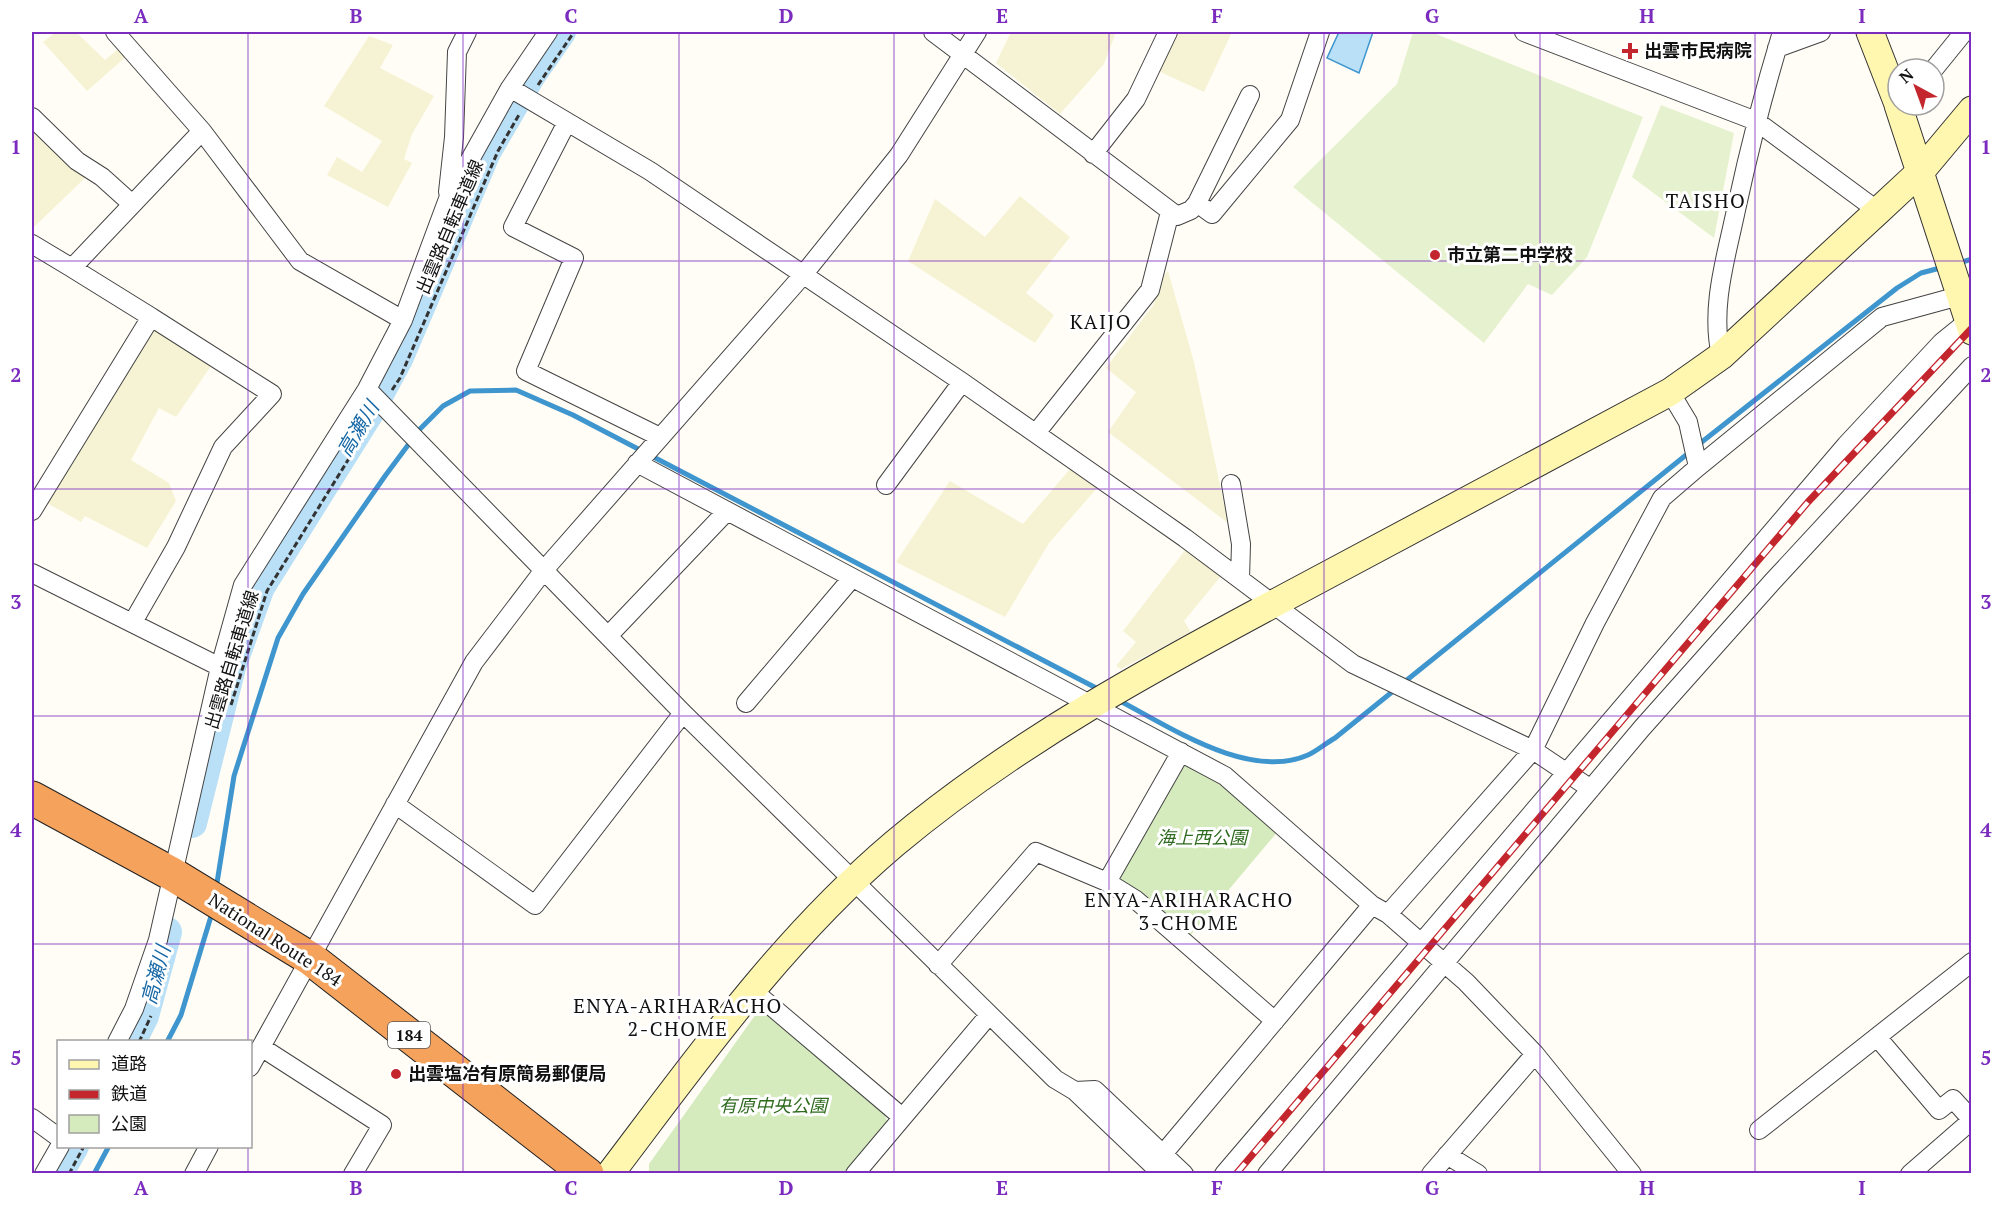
<svg xmlns="http://www.w3.org/2000/svg" width="2003" height="1205" font-family="'PT Serif','Noto Sans JP',serif">
  <rect width="100%" height="100%" fill="#fffdf5"/>
  <!-- farmland -->
  <path fill="#f6f3d4" d="M 56,32 L 76,32 L 105,60 L 122,46 L 129,54 L 87,91 L 43,42 Z
    M 1011,32 L 1116,32 L 1104,64 L 1060,114 L 996,63 Z
    M 1179,32 L 1232,32 L 1204,92 L 1156,70 Z
    M 369,36 L 393,45 L 380,68 L 434,96 L 412,134 L 404,159 L 412,163 L 388,207 L 327,175 L 337,157 L 362,172 L 382,141 L 324,106 Z
    M 32,127 L 88,175 L 32,229 Z
    M 1020,196 L 1070,237 L 1026,293 L 1054,315 L 1035,343 L 908,261 L 935,199 L 985,237 Z
    M 1168,271 L 1194,362 L 1228,523 L 1108,432 L 1136,392 L 1106,368 L 1154,304 L 1159,280 Z
    M 154,325 L 213,363 L 176,417 L 159,408 L 131,460 L 169,483 L 176,501 L 147,548 L 85,516 L 81,522 L 47,503 Z
    M 1071,468 L 1098,487 L 1049,543 L 1005,617 L 896,562 L 950,481 L 1023,524 Z
    M 1186,549 L 1221,576 L 1184,621 L 1191,632 L 1121,669 L 1116,666 L 1136,642 L 1123,631 Z"/>
  <!-- green -->
  <path fill="#d5ebbd" d="M 1182,763 L 1222,779 L 1279,830 L 1189,937 L 1119,882 L 1118,875 Z
    M 761,1007 L 885,1115 L 888,1124 L 846,1173 L 649,1174 L 649,1164 Z"/>
  <!-- pitch -->
  <path fill="#e6f2cf" d="M 1413,32 L 1431,32 L 1643,117 L 1587,257 L 1552,295 L 1528,284 L 1484,343 L 1293,187 L 1397,84 Z
    M 1661,105 L 1734,133 L 1714,238 L 1632,177 Z"/>
  <!-- water -->
  <path fill="#b9e0f7" stroke="#3f96cf" stroke-width="1.5" d="M 1339,32 L 1373,32 L 1359,73 L 1327,58 Z"/>
  <g fill="none" stroke-linecap="round" stroke-linejoin="round">
    <!-- stream -->
    <path stroke="#3f96cf" stroke-width="5" d="M 1959,263 L 1972,259
      M 1698,445 L 1897,288 L 1921,273 L 1944,267
      M 1118,700 C 1169,726 1248,781 1308,755 C 1317,751 1326,743 1335,738 L 1691,451
      M 216,889 L 234,776 L 278,638 L 303,594 L 385,476 L 420,429 L 443,406 L 470,391 L 516,390 L 573,415 L 1100,690
      M 167,1042 L 181,1015 L 212,913
      M 94,1174 L 109,1146"/>
    <!-- river -->
    <path stroke="#b9e0f7" stroke-width="30" d="M 192,823 L 231,667 L 260,587 L 370,411 L 399,357 L 486,152 L 531,75 L 561,32
      M 131,1042 L 144,1016 L 167,932
      M 58,1174 L 74,1146"/>
    <!-- street casing -->
    <g stroke="#444" stroke-width="20">
      <path id="street" d="M 115,32 L 202,131 L 300,261 L 403,320
        M 933,32 L 1177,216 L 1191,210 L 1197,203 L 1212,214 L 1290,120 L 1320,32
        M 1524,32 L 1756,121 L 1878,211
        M 1777,48 L 1821,32
        M 1934,69 L 1964,32
        M 510,88 L 650,171 L 962,382 L 1185,538 L 1353,664 L 1533,750 L 1591,789
        M 32,117 L 77,161 L 102,177 L 132,204
        M 567,122 L 513,227 L 574,258 L 526,371 L 660,437
        M 1093,154 L 1136,99 L 1168,32
        M 448,192 L 454,137 L 457,52 L 467,32
        M 1197,203 L 1250,95
        M 32,244 L 72,268
        M 1721,356 C 1710,307 1726,258 1736,210 C 1749,150 1764,91 1782,32
        M 367,389 L 683,713 L 1055,1079 L 1075,1091 L 1162,1174
        M 1036,433 L 1150,290 L 1170,212
        M 637,463 L 1225,776 L 1372,905 L 1388,914 L 1466,982 L 1535,1054 L 1632,1174
        M 1698,467 L 1882,317 L 1959,296
        M 1231,484 L 1241,544 L 1240,579
        M 886,485 L 962,382
        M 32,511 L 151,317 L 72,268 L 202,131
        M 32,573 L 220,667
        M 133,622 L 176,547 L 223,447 L 272,394 L 151,317
        M 608,636 L 727,511
        M 746,703 L 852,578
        M 395,804 L 535,905 L 683,713
        M 1107,882 L 1181,752
        M 1388,914 L 1533,750 L 1595,623 L 1662,498 L 1698,467 L 1688,422 L 1670,392
        M 938,965 L 1036,852 L 1107,882 L 1136,900 L 1275,1021
        M 751,989 L 902,1117
        M 1877,1037 L 1939,1110 L 1953,1099 L 1972,1120
        M 117,1042 L 134,1009 L 158,940 L 220,667 L 243,585 L 367,389 L 403,320 L 448,199 L 510,88 L 548,32
        M 261,1047 L 382,1125 L 353,1174
        M 250,1067 L 474,662 L 544,570 L 803,275 L 899,155 L 977,32
        M 1075,1091 L 1095,1090 L 1184,1174
        M 32,1118 L 58,1137
        M 1759,1130 L 1972,962
        M 1163,1154 L 1372,905
        M 1447,1155 L 1478,1174
        M 44,1174 L 60,1146
        M 194,1174 L 209,1146
        M 855,1174 L 989,1015
        M 1224,1174 L 1846,445 L 1942,342 L 1968,321
        M 1267,1174 L 1642,728 L 1773,581 L 1972,366
        M 1431,1174 L 1535,1054
        M 1910,1174 L 1972,1120"/>
    </g>
    <!-- secondary casing -->
    <g stroke="#333" stroke-width="29">
      <path id="secondary" d="M 1870,32 L 1898,104
        M 1898,105 L 1972,331
        M 610,1174 C 698,1058 782,939 894,844 C 1018,740 1160,664 1303,588 C 1425,523 1547,458 1670,392 L 1721,356 L 1878,211 L 1921,171 L 1972,110"/>
    </g>
    <!-- highway casing -->
    <g stroke="#222" stroke-width="35">
      <path id="highway" d="M 32,798 L 172,874 L 311,959 L 587,1174"/>
    </g>
    <!-- path -->
    <path stroke="#333" stroke-width="3" stroke-dasharray="6 3" stroke-linecap="butt" d="M 538,85 L 574,32
      M 392,390 L 400,378 L 498,151 L 520,113
      M 231,705 L 267,591 L 374,418
      M 161,988 L 170,963
      M 139,1042 L 151,1016
      M 69,1174 L 84,1146"/>
    <!-- street -->
    <use href="#street" stroke="#fff" stroke-width="18"/>
    <!-- secondary -->
    <use href="#secondary" stroke="#fff6b0" stroke-width="27"/>
    <!-- highway -->
    <use href="#highway" stroke="#f5a25d" stroke-width="33"/>
    <!-- rail casing -->
    <g stroke="#c4262e" stroke-width="7">
      <path id="rail" d="M 1236,1174 L 1808,502 L 1972,328"/>
    </g>
    <!-- rail -->
    <use href="#rail" stroke="#fff" stroke-width="4.5" stroke-dasharray="14" stroke-linecap="butt"/>
  </g>
  <!-- grid -->
  <path fill="none" stroke="#7b2cbf" stroke-width="1.5" stroke-opacity="0.55" d="M 248,32 L 248,1042M 463,32 L 463,1174M 679,32 L 679,1174M 894,32 L 894,1174M 1109,32 L 1109,1174M 1324,32 L 1324,1174M 1540,32 L 1540,1174M 1755,32 L 1755,1174M 32,261 L 1972,261M 32,489 L 1972,489M 32,716 L 1972,716M 32,944 L 1972,944M 248,1146 L 248,1174"/>
  <!-- markers -->
  <g fill="#c4262e" stroke="#fff" stroke-width="2">
    <path d="M1627 42h6v6h6v6h-6v6h-6v-6h-6v-6h6z"/>
    <circle cx="1435" cy="255" r="6"/>
    <circle cx="396" cy="1074" r="6"/>
  </g>
  <g text-anchor="middle" stroke-width="6" stroke-linejoin="round" paint-order="stroke">
    <!-- shield labels -->
    <rect fill="#fff" stroke="#585858" stroke-width="1.5" x="388" y="1022" width="42" height="26" rx="4.5"/>
    <g font-size="16" font-weight="bold" fill="#111">
      <text x="409" y="1041">184</text>
    </g>
    <!-- poi labels -->
    <g font-size="18" font-weight="bold" fill="#111" stroke="#fff" text-anchor="start">
      <text x="1644" y="57">出雲市民病院</text>
      <text x="1447" y="261">市立第二中学校</text>
      <text x="408" y="1080">出雲塩冶有原簡易郵便局</text>
    </g>
    <!-- street labels -->
    <g font-size="18" fill="#111" stroke="#fff">
      <text transform="translate(450 227) rotate(-67)" y="6">出雲路自転車道線</text>
      <text transform="translate(232 660) rotate(-73)" y="6">出雲路自転車道線</text>
      <text transform="translate(275 940) rotate(33)" y="6">National Route 184</text>
    </g>
    <!-- park labels -->
    <g font-size="18" font-style="italic" fill="#2f6b1f" stroke="#fff">
      <text x="1202" y="844">海上西公園</text>
      <text x="773" y="1112">有原中央公園</text>
    </g>
    <!-- neighbourhood labels -->
    <g font-size="20" letter-spacing="1.5" fill="#111" stroke="#fff">
      <text x="1706" y="208">TAISHO</text>
      <text x="1101" y="329">KAIJO</text>
      <text x="1189" y="907">ENYA-ARIHARACHO<tspan x="1189" dy="23">3-CHOME</tspan></text>
      <text x="678" y="1013">ENYA-ARIHARACHO<tspan x="678" dy="23">2-CHOME</tspan></text>
    </g>
    <!-- water labels -->
    <g font-size="20" font-style="italic" fill="#1768a6" stroke="#fff">
      <text transform="translate(358 429) rotate(-59)" y="7">高瀬川</text>
      <text transform="translate(156 975) rotate(-75)" y="7">高瀬川</text>
    </g>
  </g>
  <!-- border -->
  <rect width="2003" height="1205" fill="none" stroke="#ffffff" stroke-width="66"/>
  <!-- legend -->
  <rect x="57" y="1040" width="195" height="108" fill="#ffffff" stroke="#a0a0a0" stroke-width="1.5"/>
  <rect x="69" y="1060" width="30" height="9" fill="#fff6b0" stroke="#a0a0a0" stroke-width="1.5"/>
  <text x="111" y="1070" font-size="18" fill="#111111">道路</text>
  <rect x="69" y="1090" width="30" height="9" fill="#c4262e" stroke="#a0a0a0" stroke-width="1.5"/>
  <text x="111" y="1100" font-size="18" fill="#111111">鉄道</text>
  <rect x="69" y="1115" width="30" height="18" fill="#d5ebbd" stroke="#a0a0a0" stroke-width="1.5"/>
  <text x="111" y="1130" font-size="18" fill="#111111">公園</text>
  <!-- north arrow -->
  <g transform="translate(1916 87) rotate(319)"><circle r="28" fill="#ffffff" stroke="#a0a0a0" stroke-width="1.5"/>
  <path d="M0-4.5L10 22L0 15L-10 22Z" fill="#c4262e"/>
  <text y="-9" font-size="16" font-weight="bold" text-anchor="middle" fill="#111111">N</text>
  </g>
  <rect x="33" y="33" width="1937" height="1139" fill="none" stroke="#7b2cbf" stroke-width="2"/>
  <g font-size="20" text-anchor="middle" font-weight="bold" fill="#7b2cbf">
    <text x="141" y="23">A</text>
    <text x="356" y="23">B</text>
    <text x="571" y="23">C</text>
    <text x="786" y="23">D</text>
    <text x="1002" y="23">E</text>
    <text x="1217" y="23">F</text>
    <text x="1432" y="23">G</text>
    <text x="1647" y="23">H</text>
    <text x="1862" y="23">I</text>
    <text x="16" y="154">1</text>
    <text x="1986" y="154">1</text>
    <text x="16" y="382">2</text>
    <text x="1986" y="382">2</text>
    <text x="16" y="609">3</text>
    <text x="1986" y="609">3</text>
    <text x="16" y="837">4</text>
    <text x="1986" y="837">4</text>
    <text x="16" y="1065">5</text>
    <text x="1986" y="1065">5</text>
    <text x="141" y="1195">A</text>
    <text x="356" y="1195">B</text>
    <text x="571" y="1195">C</text>
    <text x="786" y="1195">D</text>
    <text x="1002" y="1195">E</text>
    <text x="1217" y="1195">F</text>
    <text x="1432" y="1195">G</text>
    <text x="1647" y="1195">H</text>
    <text x="1862" y="1195">I</text>
  </g>
</svg>
